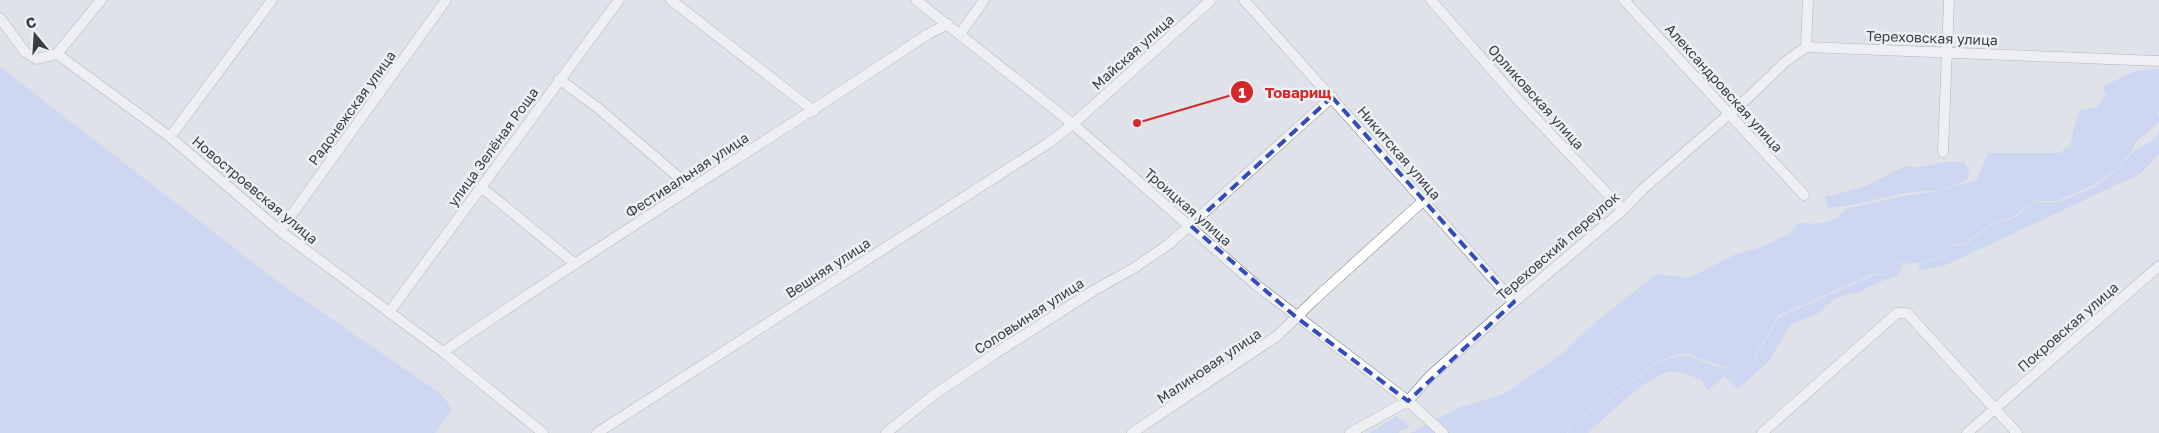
<svg xmlns="http://www.w3.org/2000/svg" width="2159" height="433" font-family="'Golos Text',sans-serif">
  <rect width="100%" height="100%" fill="#e0e2e9"/>
  <!-- green -->
  <path fill="#b8cbfb" d="M 0,67 L 281,284 L 441,394 L 453,409 L 435,433 L 0,433 Z
    M 2159,69 L 2159,111 L 2157,113 L 2159,116 L 2159,122 L 2136,142 L 2132,151 L 2115,170 L 2094,185 L 2057,201 L 2035,201 L 2013,217 L 1994,222 L 1965,243 L 1951,245 L 1942,258 L 1911,264 L 1888,260 L 1903,264 L 1898,276 L 1876,283 L 1860,292 L 1836,298 L 1817,314 L 1791,324 L 1769,361 L 1738,389 L 1725,376 L 1708,390 L 1701,379 C 1689,377 1680,369 1668,372 C 1645,378 1606,417 1588,433 L 1568,433 L 1570,426 L 1660,361 L 1685,355 L 1725,369 L 1755,358 L 1779,317 L 1874,275 L 1884,275 L 1887,265 L 1883,274 L 1873,274 L 1778,316 L 1754,358 L 1726,368 L 1685,353 L 1660,360 L 1569,426 L 1567,433 L 1410,433 L 1458,408 L 1504,394 L 1560,355 L 1599,319 L 1657,274 L 1689,278 L 1736,254 L 1759,248 L 1787,235 L 1798,223 C 1815,224 1834,225 1845,209 L 1903,196 L 1939,191 C 1903,188 1865,206 1828,208 L 1825,197 L 1866,186 L 1905,166 L 1921,167 L 1946,162 L 1964,162 L 1970,172 L 1967,180 L 1941,190 L 1977,180 L 1988,153 L 2060,153 L 2070,144 L 2079,111 L 2097,107 L 2106,95 L 2103,86 L 2136,71 Z
    M 2159,130 L 2159,154 L 2140,174 L 1946,265 L 1919,271 L 1920,263 L 1942,259 L 1951,246 L 1966,244 L 1994,223 L 2014,218 L 2035,202 L 2058,202 L 2095,187 L 2115,171 L 2133,152 L 2156,138 Z
    M 1396,416 L 1409,426 L 1398,433 L 1369,433 Z"/>
  <g fill="none" stroke-linecap="round" stroke-linejoin="round">
    <!-- minor casing -->
    <g stroke="#7b7e84" stroke-width="11">
      <path id="minor" d="M 671,0 L 814,111
        M 916,0 L 1073,124 L 1255,284 L 1408,401 L 1443,433
        M 1244,0 L 1514,302
        M 1431,0 L 1519,101 L 1623,210
        M 1624,0 L 1804,195
        M 0,18 L 25,52 L 37,59 L 57,54 L 170,137 L 280,231 L 443,352 L 543,433
        M 960,34 L 984,0
        M 1806,47 L 1808,0
        M 57,54 L 101,0
        M 559,79 L 598,108 L 691,188
        M 170,137 L 272,0
        M 1943,152 L 1949,0
        M 481,187 L 574,263
        M 280,231 L 446,0
        M 390,311 L 619,0
        M 443,352 C 603,242 768,141 928,34 L 948,24
        M 597,433 L 1050,142 L 1073,124 L 1211,0
        M 886,433 L 935,394 L 996,353 L 1093,291 L 1134,268 L 1169,244 L 1332,97
        M 1132,433 L 1277,336 L 1315,299 L 1423,201
        M 1350,433 L 1408,401 L 1430,376 L 1514,302 L 1623,210 L 1643,189 L 1751,95 L 1785,62 L 1806,47 L 2159,61
        M 1762,433 L 1897,313 L 1907,313 L 2017,433
        M 1967,433 L 2159,266"/>
    </g>
    <!-- minor -->
    <use href="#minor" stroke="#fff" stroke-width="10"/>
  </g>
  <!-- marked area -->
  <path d="M0 0H2159V433H0ZM 1332,97 L 1514,302 L 1408,401 L 1296,317 L 1191,226 Z" fill="#e0e2e9" fill-opacity=".55" fill-rule="evenodd"/>
  <path fill="none" stroke="#324cbd" stroke-width="4" stroke-dasharray="10 6" stroke-linejoin="round" d="M 1332,97 L 1514,302 L 1408,401 L 1296,317 L 1191,226 Z"/>
  <g text-anchor="middle" stroke-width="5" stroke-linejoin="round" paint-order="stroke">
    <!-- street labels -->
    <g font-size="14" fill="#3c3d3f" stroke="#edf0f7">
      <text transform="translate(1932 38) rotate(2)" y="5">Тереховская улица</text>
      <text transform="translate(1133 52) rotate(-42)" y="5">Майская улица</text>
      <text transform="translate(1724 88) rotate(48)" y="5">Александровская улица</text>
      <text transform="translate(1536 97) rotate(48)" y="5">Орликовская улица</text>
      <text transform="translate(352 108) rotate(-54)" y="5">Радонежская улица</text>
      <text transform="translate(493 147) rotate(-54)" y="5">улица Зелёная Роща</text>
      <text transform="translate(1399 153) rotate(49)" y="5">Никитская улица</text>
      <text transform="translate(687 175) rotate(-33)" y="5">Фестивальная улица</text>
      <text transform="translate(255 190) rotate(40)" y="5">Новостроевская улица</text>
      <text transform="translate(1188 207) rotate(41)" y="5">Троицкая улица</text>
      <text transform="translate(1558 246) rotate(-41)" y="5">Тереховский переулок</text>
      <text transform="translate(828 268) rotate(-33)" y="5">Вешняя улица</text>
      <text transform="translate(1029 316) rotate(-33)" y="5">Соловьиная улица</text>
      <text transform="translate(2068 327) rotate(-41)" y="5">Покровская улица</text>
      <text transform="translate(1209 366) rotate(-34)" y="5">Малиновая улица</text>
    </g>
  </g>
  <!-- callouts -->
  <path fill="none" stroke="#d62828" stroke-width="2" d="M1137 123L1242 92"/>
  <g fill="#d62828" stroke="#edf0f7" stroke-width="2">
    <circle cx="1137" cy="123" r="5"/>
    <circle cx="1242" cy="92" r="12"/>
  </g>
  <g font-size="15" text-anchor="middle" font-weight="bold" fill="#fff">
    <text x="1242" y="98">1</text>
  </g>
  <g font-size="15" text-anchor="middle" font-weight="bold" fill="#d62828" stroke="#edf0f7" stroke-width="5" stroke-linejoin="round" paint-order="stroke">
    <text x="1298" y="98">Товарищ</text>
  </g>
  <!-- north arrow -->
  <g transform="translate(35 35) rotate(342)" stroke="#edf0f7" stroke-width="4" paint-order="stroke">
  <path d="M0-4L9 19L0 12L-9 19Z" fill="#3c3d3f"/>
  <text y="-8" font-size="14" font-weight="bold" text-anchor="middle" fill="#3c3d3f">С</text>
  </g>
</svg>
